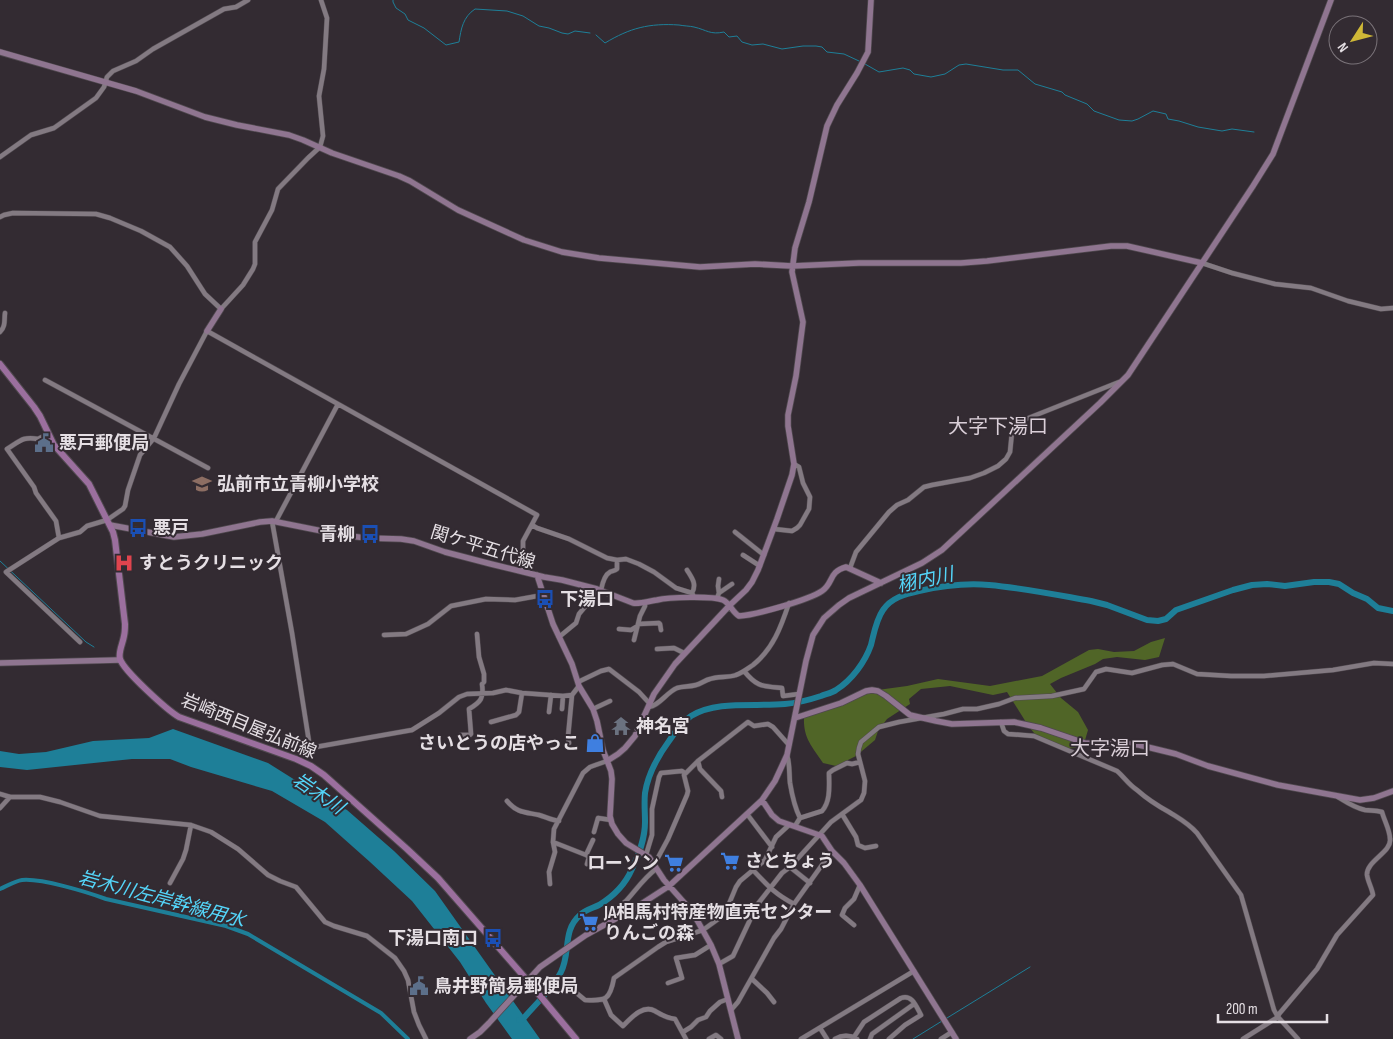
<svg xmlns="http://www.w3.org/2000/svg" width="1393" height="1039" font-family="'Sofia Sans Condensed','Noto Sans JP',sans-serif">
  <rect width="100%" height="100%" fill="#332b32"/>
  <!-- forest -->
  <path fill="#506527" d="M 1165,638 L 1159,657 L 1145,660 L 1117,657 L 1103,659 L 1095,664 L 1061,678 L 1050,684 L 1061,698 L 1078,712 L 1088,730 L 1083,747 L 1064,749 L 1040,740 L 1029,727 L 1007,692 L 993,695 L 950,686 L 921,689 L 909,699 L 910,704 L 887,719 L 878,731 L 875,740 L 856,756 L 836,766 L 823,763 C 811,745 803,738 804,716 L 870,691 L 907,686 L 938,679 L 990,686 L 1042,676 L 1089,650 L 1098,649 L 1114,652 L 1134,651 L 1151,642 Z"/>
  <!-- water -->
  <path fill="#1e7f98" d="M 173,729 L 268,763 L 330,802 L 347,810 L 394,851 L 435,891 L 540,1039 L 512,1039 L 486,1003 L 460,962 L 412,901 L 370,862 L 325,822 L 272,791 L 191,767 L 170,759 L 132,759 L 27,770 L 0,767 L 0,751 L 19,754 L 46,752 L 93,741 L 149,738 Z"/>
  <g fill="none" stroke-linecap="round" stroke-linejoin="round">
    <!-- stream -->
    <path stroke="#1e7f98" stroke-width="1" d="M 393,0 L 393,2 L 396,8 L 405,14 L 408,20 L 424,28 L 446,45 L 459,42 C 461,29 463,17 475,9 L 507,11 L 523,16 L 539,26 L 549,28 L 562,33 L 568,34 L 575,31 L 590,33
      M 596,35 L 605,43 C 630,28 649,23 679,25 C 684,26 690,26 694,27 C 707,30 710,35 724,32 L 729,37 L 737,36 L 742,42 L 752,45 L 763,44 L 782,49 L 803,46 L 816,46 L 822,47 L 827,52 L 844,54 L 859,61
      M 865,64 L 879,72 L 903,68 L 910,70 L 914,74 L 931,77 L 945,74 L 959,65 L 966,64 L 1003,70 L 1018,70 L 1035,84 L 1062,92 L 1065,95 L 1087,104 L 1094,111 L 1119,120 L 1132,121 L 1138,119 L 1153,111 L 1166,114 L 1168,119 L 1179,121 L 1198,127 L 1222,131 L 1232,129 L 1254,132
      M 0,561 L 86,642 L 94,647
      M 947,1018 L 1030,967
      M 913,1039 L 942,1021"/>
    <!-- canal -->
    <path stroke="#1e7f98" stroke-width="4" d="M 0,889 C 7,886 15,881 22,880 C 41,878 87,892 106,899 L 226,926 L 248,934 L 381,1013 L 408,1039"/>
    <!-- river -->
    <path stroke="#1e7f98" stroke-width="6" d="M 519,1020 L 522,1020 C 534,1006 553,988 561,972 C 571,952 562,931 580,915 C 585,910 593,908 599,905 C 614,896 625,885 632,869 C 639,854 645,839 645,822 C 645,812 644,803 645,793 C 648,774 658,756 669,741 C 675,732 682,722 691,716 C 717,700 755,707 785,704 C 797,703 809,700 821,696 C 826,694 832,693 836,690 C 852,680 865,662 871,645 C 874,633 876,620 883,610 C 891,598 905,594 919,591 C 941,586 966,583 989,585 C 1023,588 1057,595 1091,601 L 1107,605 L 1147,620 L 1158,621 L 1166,619 L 1176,610 L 1233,590 L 1252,585 L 1267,584 L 1285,586 L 1314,582 L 1329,582 L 1339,584 L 1353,593 L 1367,599 L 1378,608 L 1393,611"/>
    <!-- street casing -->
    <g stroke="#50494f" stroke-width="5.5">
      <path id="street" d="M 0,157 L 31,135 L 54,128 L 96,98 L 104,87 L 107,77 L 113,71 L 136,61 L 153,49 L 224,9 L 236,7 L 248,0
        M 0,217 L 4,215 L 13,213 L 96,214 L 110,218 L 141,231 L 170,247 L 187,266 L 205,294 L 221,309 L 243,285 L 253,269 L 255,264 L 255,242 L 272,210 L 278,189 L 308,158 L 320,147 L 323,136 L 319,96 L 324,69 L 327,18 L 321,0
        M 1202,263 L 1232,273 L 1275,284 L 1311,288 L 1348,301 L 1381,309 L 1393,308
        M 0,332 C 6,326 4,320 5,313
        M 45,380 L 208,468
        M 48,434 L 38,439 C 23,436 20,441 7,449 L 34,487 L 36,493 L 56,521 L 59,538
        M 272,521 L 292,633 L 310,748 L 412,730 L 439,713 L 459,697 L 467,694 L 493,693 L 506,690 L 522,693 L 563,696 L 572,695 L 579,686
        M 276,521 L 338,404
        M 532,525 L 537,528 L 569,539 L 607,558 L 617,560 L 626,559 L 639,564 L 654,572 L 676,588 L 692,593 L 694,597
        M 774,529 L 792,531 L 797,528 L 800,525 L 809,509 L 810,497 L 803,483 L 799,467 L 794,464
        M 735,532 L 764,555
        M 743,555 L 760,566
        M 850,568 L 856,552 L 889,512 L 897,505 L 908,500 L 924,487 L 932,485 L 970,478 L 984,473 L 998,466 L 1006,459 L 1010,452 L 1012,432 L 1015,426 L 1021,421 L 1119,382
        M 687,570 C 692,578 697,584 692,593
        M 719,579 L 718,586 L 719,593
        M 601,590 C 602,585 604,575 610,572 C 612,571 615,571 617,569 L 617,560
        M 717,598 L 719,593 L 732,584
        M 638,624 L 659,623 L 660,624 L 661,630
        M 619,629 L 631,630 L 636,627
        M 384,635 L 406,634 L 428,624 L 451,606 L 486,599 L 515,600 L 543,595
        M 559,637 L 576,623 L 579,614 L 593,597 L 597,589
        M 634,640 L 640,616 L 645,606 L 645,602
        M 80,642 L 6,572 L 59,538 L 80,532 L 87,526 L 107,520 L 123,509 L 125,506 L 128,490 L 140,455 L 154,438 L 179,384 L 207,331 L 537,515 L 523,541 L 523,572
        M 657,649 L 674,648 L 684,653
        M 744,671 C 757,687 762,686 782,688 L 783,696 L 799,694
        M 578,682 L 601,671 L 609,669 L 639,692 L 650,704
        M 649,707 C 659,706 667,692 677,688 C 683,686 689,687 696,685 C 701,684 705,680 710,679 C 718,676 728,678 736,675 C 742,673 747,669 753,665 C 773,649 781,627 789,603
        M 562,709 L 563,696
        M 593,709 L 610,701
        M 549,712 L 551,695
        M 491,722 L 516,715 L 519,712 L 522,693
        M 1001,722 L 1004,731 L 1008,734 L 1034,736 L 1117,771 C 1124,777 1129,785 1137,790 C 1146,798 1158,806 1169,812 C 1180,819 1188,823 1197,833 L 1241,895 L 1274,1010 L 1278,1017 L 1298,1039
        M 461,735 L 470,735 L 471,734 L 469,709 C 481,702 484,698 482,684 L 484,682 L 484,674 L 479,657 L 477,634
        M 569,743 L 568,737 L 572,695
        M 787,755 C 790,764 789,773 790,783 C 792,795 795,808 800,818 L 795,826
        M 698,761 L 700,769 L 721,791 L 722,797
        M 0,794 L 10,797 L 40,797 L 60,802 L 100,816 L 191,825 L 211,832 L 238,849 L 268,875 L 280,881 L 296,887 L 325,922 L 334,926 L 367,936 L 395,958 L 404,971 L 408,980 L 414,1012 L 419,1025 L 426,1039
        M 507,801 C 517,813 525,812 539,815 C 546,817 551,820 559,821
        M 0,808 L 10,797
        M 747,814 L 772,847
        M 842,814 L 856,837 L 858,845 L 865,848 L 876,846
        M 800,818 L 822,811 C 831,801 829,785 829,773 L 833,770 L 847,763 L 852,764 L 860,762
        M 594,832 L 598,818 L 611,820
        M 553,842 L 586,855
        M 646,855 L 652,835 L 652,809 L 659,777 L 661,773 L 682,771 L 685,773
        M 587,864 L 589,857 L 586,855 L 593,840
        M 654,865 L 668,839 L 687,795 L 688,791 L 684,775 L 698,761 L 748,722 L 754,726 L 768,724 L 773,727 L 789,745
        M 790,867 L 810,883
        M 753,870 C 768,886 775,894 794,904
        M 170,883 L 183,859 L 186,850 L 191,825
        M 550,884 L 549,872 L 555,852 L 553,842 L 554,829 L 583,773 L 590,767 L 607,761
        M 613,920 L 612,915 C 615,909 621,905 626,901 C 636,890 644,878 656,869
        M 854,925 L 842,915 L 845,908 L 854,899 L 860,885
        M 719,964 L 733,956 L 757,905 L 782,873 L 790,867 L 831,822 L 861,800 L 864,793 L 865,781 L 858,754 L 859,748 L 861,742 L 879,727 L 899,722 L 944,714 L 963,709 L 977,709 L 999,704 L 1015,698 L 1052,696 L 1084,689 L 1096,672 L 1106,669 L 1132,673 L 1162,665 L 1173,664 L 1197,674 L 1231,676 L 1264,676 L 1333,670 L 1374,663 L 1393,664
        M 752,979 L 767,993 L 774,1002
        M 562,981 L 585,1000 C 606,1001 610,1000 614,978 L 658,947 L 666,942 L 703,930 L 721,917 L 726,911 L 736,887 L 740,881 L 765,860 L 776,837 L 789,825
        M 668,983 L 682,978 L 676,958 L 695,955 L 711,945
        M 604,999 L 611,1015 L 623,1026 C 631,1018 643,1004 655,1011 C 662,1015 666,1018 675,1019 L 686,1039
        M 731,1010 L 738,1002 L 774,938 L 781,929 L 794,904 L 832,851
        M 820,1028 L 827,1039
        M 683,1032 L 691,1027 L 698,1020 L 706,1017 L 710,1011 L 720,1002 L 728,999
        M 854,1037 L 864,1022 L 901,998 C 912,994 916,1006 921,1015 L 905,1025 L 889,1039
        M 709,1039 L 716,1035 L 721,1039
        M 801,1039 L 914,971
        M 835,1039 C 842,1035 850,1035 857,1039
        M 870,1039 L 872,1034 L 914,1004
        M 941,1039 L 952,1032
        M 1243,1039 L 1278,1017 L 1279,1014 L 1317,969 L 1337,935 L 1373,895 C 1372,888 1368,882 1367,875 C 1366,861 1392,852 1390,839 C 1390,830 1384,820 1382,812 C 1375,810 1371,811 1365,810 C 1355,808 1346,802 1338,797"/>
    </g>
    <!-- secondary casing -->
    <g stroke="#50494f" stroke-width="7">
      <path id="secondary" d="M 0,52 L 136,91 L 205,117 L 237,125 L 289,135 L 303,140 L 332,153 L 399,176 L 410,181 L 458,210 L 524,240 L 562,252 L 599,258 L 700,267 L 755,264 L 792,266 L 859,263 L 961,263 L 987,261 L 1111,246 L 1127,246 L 1202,263
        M 207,331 L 221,309
        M 110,525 L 174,537 L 202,534 L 260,522 L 272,521 L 342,535 L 366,538 L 401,539 L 414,541 L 445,552 L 491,564 L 544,577 L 562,580 L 597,589 L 633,603 C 641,604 649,601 657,600 C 669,597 712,596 723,600 C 730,603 732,612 739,616 C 755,615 809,600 822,591 C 834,583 828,572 846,567 L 881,583
        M 537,575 L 553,624 L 572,664 L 579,686 L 593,709 L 597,721 L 603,750 L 611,771 L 612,779 L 610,816 L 612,824 L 618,834 L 626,843 L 649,857 L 664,880 L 689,908 L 697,920 L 711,945 L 719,964 L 738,1039
        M 0,663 L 120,660
        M 795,718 L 841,703 L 866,691 L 872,690 L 878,691 L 886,696 L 910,715 L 936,721 L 952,724 L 1014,722 L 1041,728 L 1085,743 L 1130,744 L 1139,745 L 1176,754 L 1208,766 L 1278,785 L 1360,800 L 1374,798 L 1393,791
        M 607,761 L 618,754 L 625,748 L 635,736 L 654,694 L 675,664 L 730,605 L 746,590 L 752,582 L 758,570 L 777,519 L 792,475 L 794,464 L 788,426 L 788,415 L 796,376 L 803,322 L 792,272 L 795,248 L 809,202 L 827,126 L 837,105 L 857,73 L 868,52 L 871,0
        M 762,800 L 772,815 L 779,821 L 822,836 L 832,851 L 844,863 L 860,885 L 956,1039
        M 470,1039 L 480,1032 L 489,1023 L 540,967 L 586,935 L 635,908 L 669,886 L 762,800 L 775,781 L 787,755 L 806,661 L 813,635 L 824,618 L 839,605 L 849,598 L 922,563 L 942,550 L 1100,403 L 1128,375 L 1253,186 L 1273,154 L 1331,0"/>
    </g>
    <!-- primary casing -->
    <g stroke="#50494f" stroke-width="8">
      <path id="primary" d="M 0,364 L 34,407 L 40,416 L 54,445 L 89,484 L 113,532 L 115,540 L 125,624 C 125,628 125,632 124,636 C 123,643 118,652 120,659 C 124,671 167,710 179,717 L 296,759 L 311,766 L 324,775 L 407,849 L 438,878 L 527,980 L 576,1039"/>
    </g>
    <!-- street -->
    <use href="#street" stroke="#837a82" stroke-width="4.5"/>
    <!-- secondary -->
    <use href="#secondary" stroke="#8f7590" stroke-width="5.5"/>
    <!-- primary -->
    <use href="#primary" stroke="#9b6f9e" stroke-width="6"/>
  </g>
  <!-- icons -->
  <defs>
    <g id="civic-bare" transform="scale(1.5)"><path d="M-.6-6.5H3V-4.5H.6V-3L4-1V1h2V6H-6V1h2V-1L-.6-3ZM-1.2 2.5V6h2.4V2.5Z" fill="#5c6f8a" stroke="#332b32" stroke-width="2.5" paint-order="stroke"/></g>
    <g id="school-bare" transform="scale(1.5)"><path d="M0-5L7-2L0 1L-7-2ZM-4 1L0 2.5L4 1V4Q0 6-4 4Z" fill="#8d6e63" stroke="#332b32" stroke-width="2.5" paint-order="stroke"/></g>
    <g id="bus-bare" transform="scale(1.5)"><path d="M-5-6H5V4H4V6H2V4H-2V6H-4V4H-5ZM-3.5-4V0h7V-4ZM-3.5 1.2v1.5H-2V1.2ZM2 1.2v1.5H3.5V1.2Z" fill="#1a4fb4" stroke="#332b32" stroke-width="2.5" paint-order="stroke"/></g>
    <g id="hospital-bare" transform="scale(1.5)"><path d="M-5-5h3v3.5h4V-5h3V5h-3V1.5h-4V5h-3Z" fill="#e0444e" stroke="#332b32" stroke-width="2.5" paint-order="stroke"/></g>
    <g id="temple-bare" transform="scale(1.5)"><path d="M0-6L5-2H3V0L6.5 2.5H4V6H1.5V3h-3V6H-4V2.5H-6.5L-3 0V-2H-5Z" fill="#6b7280" stroke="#332b32" stroke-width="2.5" paint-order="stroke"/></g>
    <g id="shop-bare" transform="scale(1.5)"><path d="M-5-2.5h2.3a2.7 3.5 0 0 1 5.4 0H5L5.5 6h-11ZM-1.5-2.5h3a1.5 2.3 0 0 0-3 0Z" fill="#3f7fe0" stroke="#332b32" stroke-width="2.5" paint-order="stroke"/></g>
    <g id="supermarket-bare" transform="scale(1.5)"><path d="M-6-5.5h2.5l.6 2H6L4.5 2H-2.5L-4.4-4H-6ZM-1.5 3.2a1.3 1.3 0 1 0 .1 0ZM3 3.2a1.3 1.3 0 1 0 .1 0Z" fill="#3f7fe0" stroke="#332b32" stroke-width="2.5" paint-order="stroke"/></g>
  </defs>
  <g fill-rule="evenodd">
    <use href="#civic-bare" x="44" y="443"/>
    <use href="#school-bare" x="202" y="484"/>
    <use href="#bus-bare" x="138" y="528"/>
    <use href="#bus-bare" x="370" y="534"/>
    <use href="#hospital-bare" x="124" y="563"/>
    <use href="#bus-bare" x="545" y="599"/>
    <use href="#temple-bare" x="621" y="726"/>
    <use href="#shop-bare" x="595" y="743"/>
    <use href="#supermarket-bare" x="730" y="861"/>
    <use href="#supermarket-bare" x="674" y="863"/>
    <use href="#supermarket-bare" x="589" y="922"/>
    <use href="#bus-bare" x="493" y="938"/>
    <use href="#civic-bare" x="419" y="986"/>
  </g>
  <g text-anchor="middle" stroke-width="4" stroke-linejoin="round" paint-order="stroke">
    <!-- poi labels -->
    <g font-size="18" font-weight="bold" fill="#e5dfe4" stroke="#332b32" text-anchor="start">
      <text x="59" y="449">悪戸郵便局</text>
      <text x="217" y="490">弘前市立青柳小学校</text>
      <text x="153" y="534">悪戸</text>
      <text x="355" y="540" text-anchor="end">青柳</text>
      <text x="139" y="569">すとうクリニック</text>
      <text x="560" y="605">下湯口</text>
      <text x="636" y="732">神名宮</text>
      <text x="580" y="749" text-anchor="end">さいとうの店やっこ</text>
      <text x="745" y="867">さとちょう</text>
      <text x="659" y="869" text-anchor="end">ローソン</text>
      <text x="604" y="918">JA相馬村特産物直売センター<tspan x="604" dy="21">りんごの森</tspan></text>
      <text x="478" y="944" text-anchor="end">下湯口南口</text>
      <text x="434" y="992">鳥井野簡易郵便局</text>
    </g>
    <!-- street labels -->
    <g font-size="18" fill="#e5dfe4" stroke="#332b32">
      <text transform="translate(483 547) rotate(17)" y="6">関ケ平五代線</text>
      <text transform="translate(249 726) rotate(22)" y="6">岩崎西目屋弘前線</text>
    </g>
    <!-- water labels -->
    <g font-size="19" font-style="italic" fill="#54d5f9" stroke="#332b32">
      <text transform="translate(925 579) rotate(-12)" y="7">栩内川</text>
      <text transform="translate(319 793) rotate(34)" y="7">岩木川</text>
      <text transform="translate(162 898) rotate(15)" y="7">岩木川左岸幹線用水</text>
    </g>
    <!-- quarter labels -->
    <g font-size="20" fill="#dacfd8" stroke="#332b32">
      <text x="998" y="433">大字下湯口</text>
      <text x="1110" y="755">大字湯口</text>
    </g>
  </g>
  <!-- north arrow -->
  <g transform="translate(1353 40) rotate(234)"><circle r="24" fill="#332b32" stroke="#7a7379"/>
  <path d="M0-4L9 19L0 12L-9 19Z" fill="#cfb837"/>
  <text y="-8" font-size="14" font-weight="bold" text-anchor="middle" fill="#e5dfe4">N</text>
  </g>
  <!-- scale -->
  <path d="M1218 1014v8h109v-8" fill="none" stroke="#e5dfe4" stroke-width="2.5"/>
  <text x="1226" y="1014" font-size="15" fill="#e5dfe4" stroke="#332b32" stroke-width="4" paint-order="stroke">200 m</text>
</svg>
